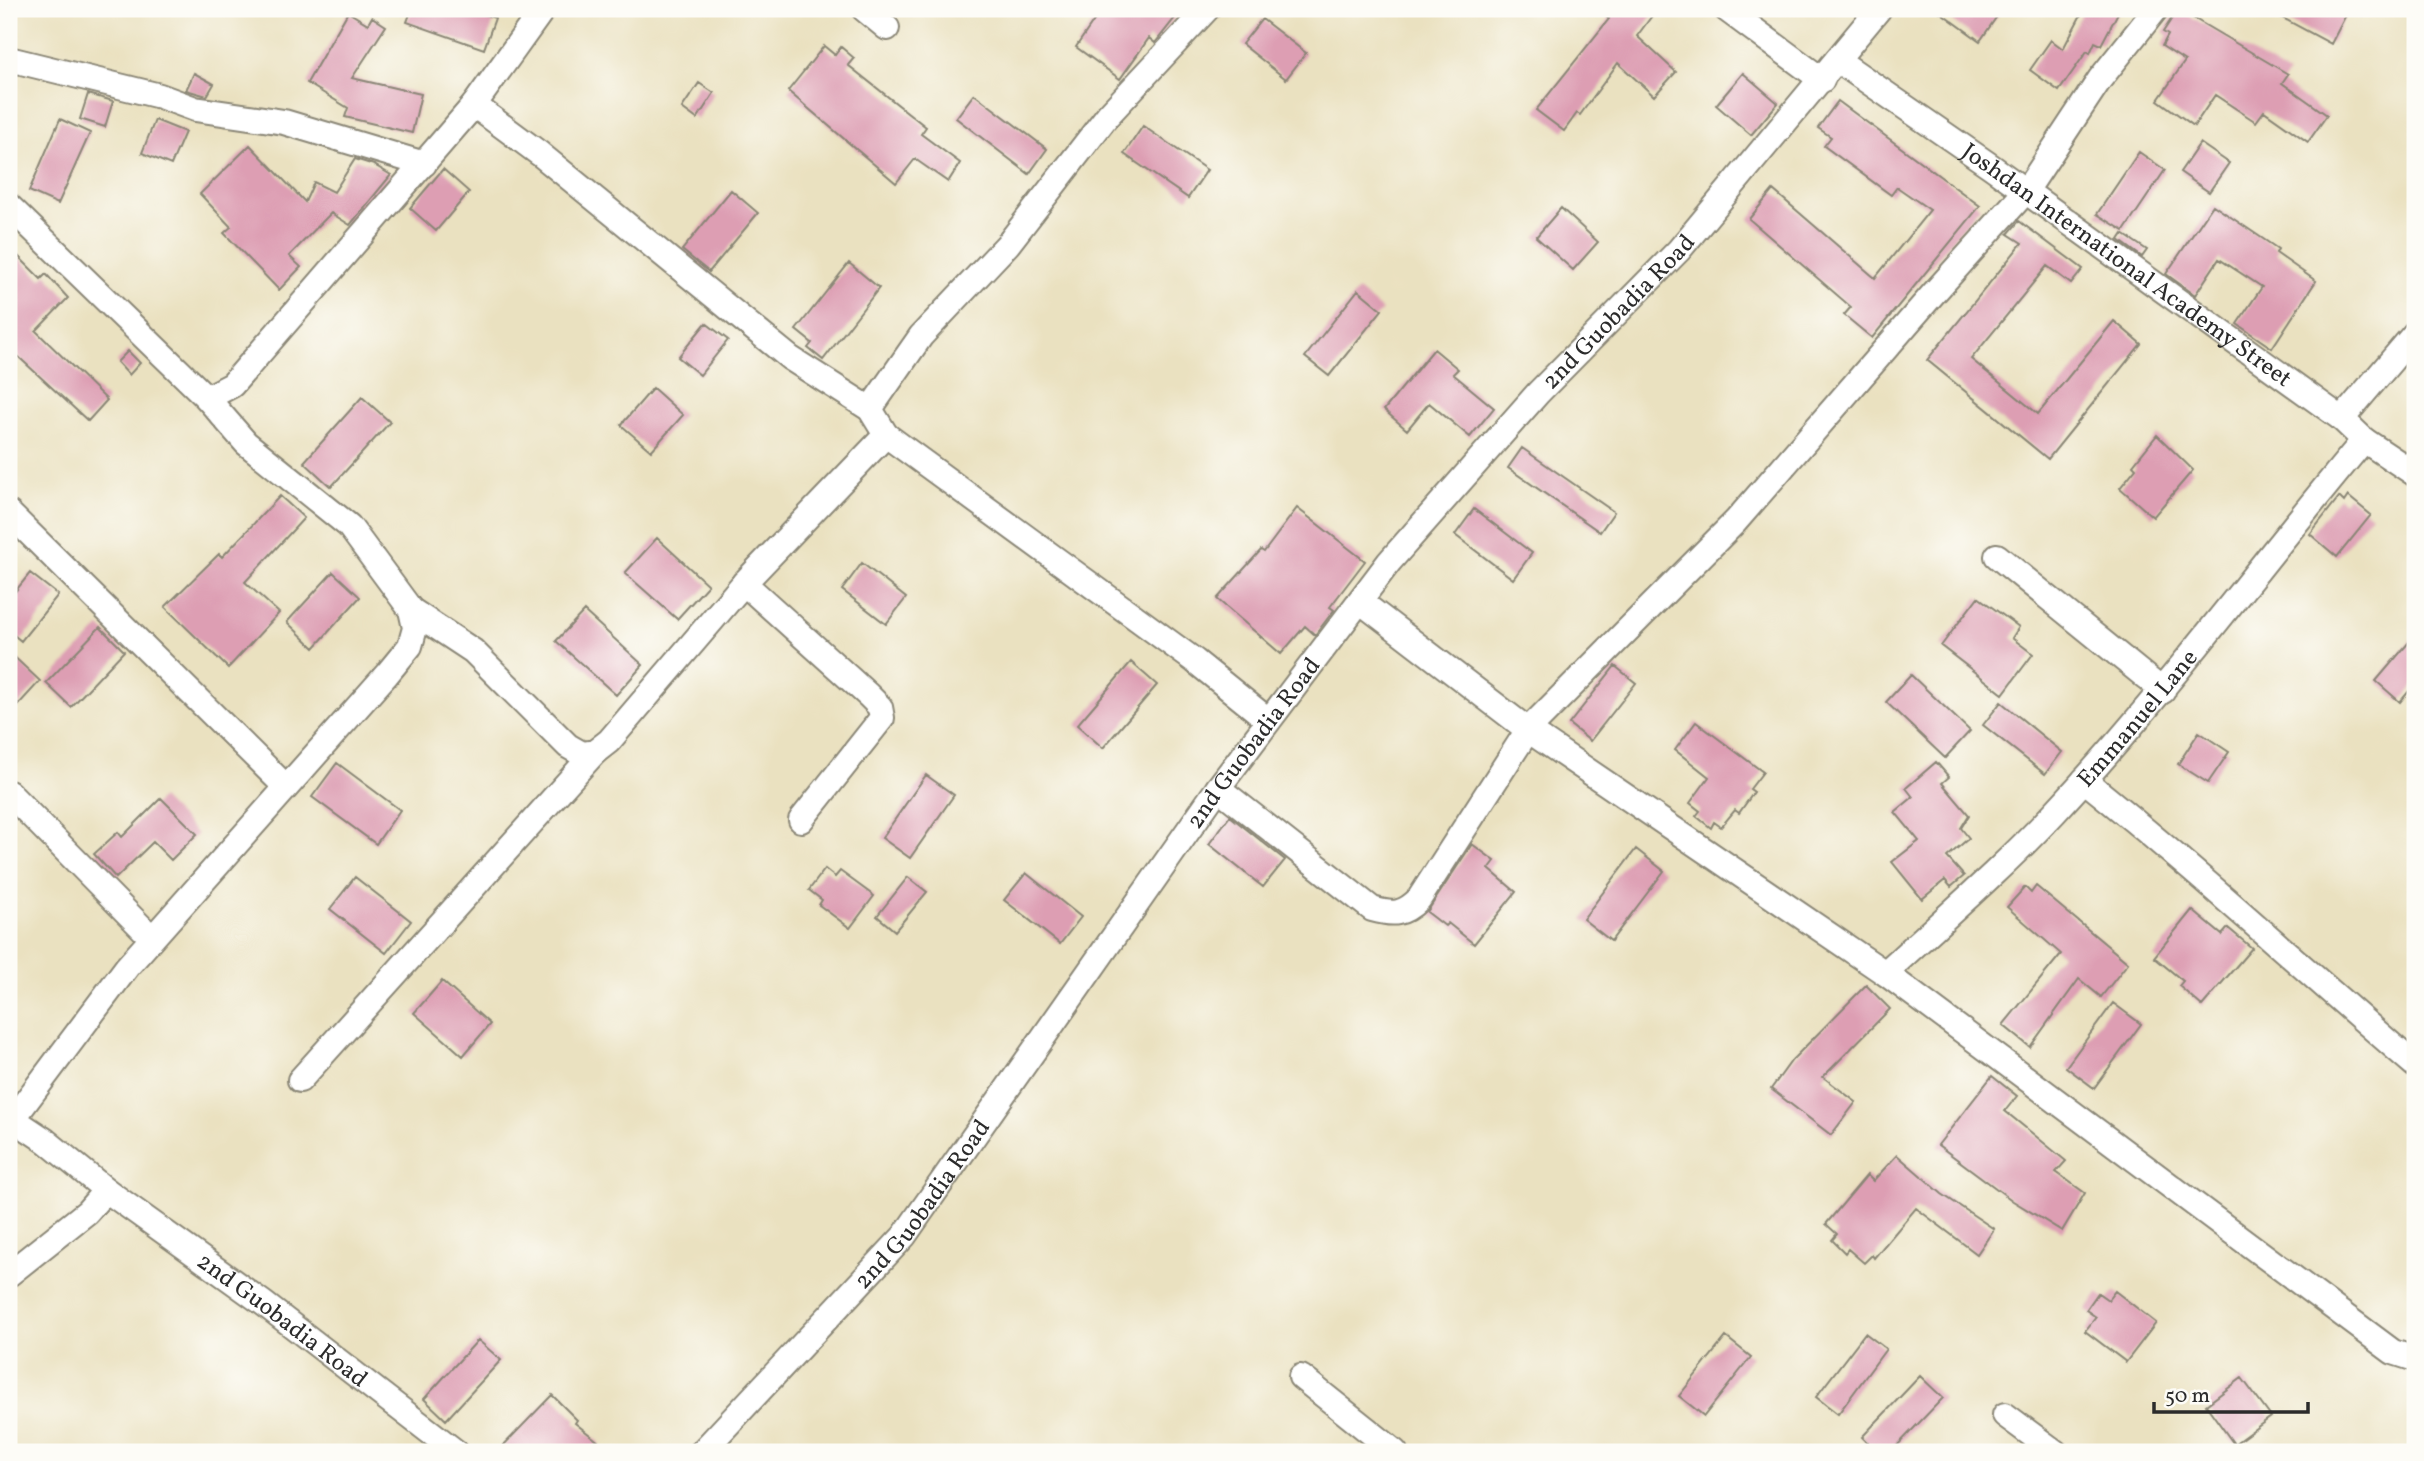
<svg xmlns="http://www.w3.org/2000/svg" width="2424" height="1461" font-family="Vollkorn,serif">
  <rect width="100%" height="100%" fill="#fdfcf7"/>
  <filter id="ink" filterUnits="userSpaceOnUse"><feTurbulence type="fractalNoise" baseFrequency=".0143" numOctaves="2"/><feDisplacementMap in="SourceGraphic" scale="14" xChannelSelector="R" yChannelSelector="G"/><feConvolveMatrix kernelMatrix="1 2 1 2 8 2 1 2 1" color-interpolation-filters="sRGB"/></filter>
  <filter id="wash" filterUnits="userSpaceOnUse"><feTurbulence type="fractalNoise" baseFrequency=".00686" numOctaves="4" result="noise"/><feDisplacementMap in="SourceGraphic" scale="28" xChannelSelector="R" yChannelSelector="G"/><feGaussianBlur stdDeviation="1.57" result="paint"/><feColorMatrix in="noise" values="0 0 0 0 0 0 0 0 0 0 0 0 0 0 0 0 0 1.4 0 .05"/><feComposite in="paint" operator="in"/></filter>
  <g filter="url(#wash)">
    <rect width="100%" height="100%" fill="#eae1c0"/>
    <g id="blocks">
      <!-- building -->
      <path fill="#dd9eb3" d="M 412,9 L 469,9 L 495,18 L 484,49 L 407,22 Z
        M 1102,9 L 1182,9 L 1155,43 L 1149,38 L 1120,79 L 1076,47 Z
        M 1597,9 L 1657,9 L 1637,36 L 1676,72 L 1654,96 L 1618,63 L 1580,115 L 1577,113 L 1564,131 L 1536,110 L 1609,19 Z
        M 1936,9 L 2002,9 L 1980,41 Z
        M 2084,9 L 2120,9 L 2101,45 L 2095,42 L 2090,53 L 2087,51 L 2059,91 L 2030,70 L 2051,40 L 2063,49 Z
        M 2178,9 L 2288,74 L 2282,83 L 2327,115 L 2308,142 L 2264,111 L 2256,122 L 2215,95 L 2194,126 L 2158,100 L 2185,61 L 2162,46 L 2168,35 L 2163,32 Z
        M 2266,9 L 2349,9 L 2331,44 Z
        M 348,12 L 368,24 L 372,17 L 386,26 L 352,78 L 421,94 L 412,133 L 345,117 L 348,108 L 307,83 Z
        M 1262,19 L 1306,53 L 1286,79 L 1242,44 Z
        M 824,46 L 835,55 L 841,47 L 854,58 L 848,65 L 926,127 L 921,134 L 960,163 L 948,182 L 915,159 L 896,183 L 788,91 Z
        M 194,73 L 214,84 L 207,96 L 186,90 Z
        M 1743,73 L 1778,103 L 1751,135 L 1716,105 Z
        M 699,83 L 714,93 L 697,119 L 682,108 Z
        M 88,94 L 113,101 L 105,127 L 80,119 Z
        M 974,94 L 1047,149 L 1029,174 L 956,118 Z
        M 1838,101 L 1980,206 L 1872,338 L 1844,315 L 1851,307 L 1749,219 L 1773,190 L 1875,278 L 1930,210 L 1897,187 L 1891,195 L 1824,146 L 1831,137 L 1818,128 Z
        M 60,119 L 90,133 L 58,204 L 29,191 Z
        M 155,120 L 185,132 L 171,165 L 142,153 Z
        M 1143,126 L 1207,170 L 1188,198 L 1124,154 Z
        M 2200,143 L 2229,163 L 2209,192 L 2180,172 Z
        M 250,145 L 305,202 L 314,182 L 334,192 L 355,159 L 374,165 L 391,175 L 350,225 L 331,213 L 289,256 L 301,267 L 279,290 L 224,233 L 231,227 L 200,194 Z
        M 2139,152 L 2165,170 L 2124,231 L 2097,214 Z
        M 443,169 L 469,192 L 436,231 L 410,208 Z
        M 731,190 L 758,213 L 709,272 L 682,250 Z
        M 2213,205 L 2278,249 L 2276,253 L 2316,281 L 2272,348 L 2237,324 L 2262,287 L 2219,259 L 2195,295 L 2166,274 Z
        M 1561,208 L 1598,242 L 1573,270 L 1536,237 Z
        M 2019,221 L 2083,269 L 2071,284 L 2047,266 L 1971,359 L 2038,414 L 2114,321 L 2141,344 L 2048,459 L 1927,360 L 2022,243 L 2008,234 Z
        M 2123,234 L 2147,250 L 2142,257 L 2119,240 Z
        M 9,247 L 41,279 L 46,274 L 68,298 L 36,331 L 107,400 L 88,421 L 9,348 Z
        M 849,263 L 879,288 L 823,360 L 808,348 L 812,343 L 796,330 Z
        M 1358,290 L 1382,310 L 1329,376 L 1305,357 Z
        M 706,323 L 728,340 L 700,375 L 678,357 Z
        M 1434,349 L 1458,369 L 1453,374 L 1494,408 L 1470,437 L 1429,403 L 1407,430 L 1384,410 Z
        M 128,351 L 140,363 L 129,375 L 117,362 Z
        M 653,388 L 683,415 L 651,451 L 621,425 Z
        M 362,397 L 390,422 L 331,487 L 304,462 Z
        M 2157,435 L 2193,470 L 2153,517 L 2120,488 L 2136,468 L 2133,465 Z
        M 1522,448 L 1614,512 L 1600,532 L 1508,468 Z
        M 280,496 L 304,518 L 245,582 L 279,613 L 228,668 L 165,607 L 219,554 L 222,557 Z
        M 2348,496 L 2371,515 L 2337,557 L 2310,534 L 2339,497 L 2344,502 Z
        M 1297,508 L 1365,561 L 1330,607 L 1334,610 L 1315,635 L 1305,626 L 1281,654 L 1217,599 L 1261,550 L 1264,552 Z
        M 1474,509 L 1532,553 L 1513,579 L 1455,535 Z
        M 657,538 L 708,585 L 677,619 L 625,573 Z
        M 862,563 L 906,598 L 886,624 L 842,590 Z
        M 333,572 L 360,597 L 314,648 L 287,622 Z
        M 30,573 L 58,595 L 21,641 L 9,631 L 9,599 Z
        M 1978,597 L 2019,627 L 2012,638 L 2033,654 L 2003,694 L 1941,646 Z
        M 584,611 L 643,665 L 616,695 L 556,641 Z
        M 100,627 L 124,651 L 71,707 L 46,683 Z
        M 2415,635 L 2415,684 L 2400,702 L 2376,681 Z
        M 9,652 L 40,681 L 9,715 Z
        M 1131,662 L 1157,685 L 1103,748 L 1077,725 Z
        M 1615,666 L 1636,683 L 1590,741 L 1569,724 Z
        M 1911,675 L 1970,731 L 1945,758 L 1886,702 Z
        M 2001,702 L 2062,752 L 2045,774 L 1983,725 Z
        M 1696,722 L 1763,772 L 1750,789 L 1754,792 L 1739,813 L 1735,810 L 1721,827 L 1714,822 L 1711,828 L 1696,816 L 1700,811 L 1690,803 L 1709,777 L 1675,750 Z
        M 2199,732 L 2229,752 L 2208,783 L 2178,764 Z
        M 1936,762 L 1949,777 L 1942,783 L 1969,815 L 1961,828 L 1969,838 L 1947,857 L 1964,876 L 1951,887 L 1945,880 L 1922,899 L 1892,862 L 1919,841 L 1895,812 L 1913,797 L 1906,788 Z
        M 337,763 L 400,810 L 376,844 L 312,797 Z
        M 926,775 L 954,795 L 910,858 L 882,838 Z
        M 161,798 L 197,834 L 171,860 L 153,842 L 116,878 L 94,854 L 118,832 L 122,837 Z
        M 1230,816 L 1285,860 L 1263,887 L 1209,844 Z
        M 1472,844 L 1495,861 L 1489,869 L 1516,892 L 1474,944 L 1448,923 L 1445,926 L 1427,912 Z
        M 1636,849 L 1664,871 L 1611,941 L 1583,919 Z
        M 825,869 L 835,877 L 840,871 L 874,896 L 850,928 L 819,905 L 822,900 L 809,890 Z
        M 1026,873 L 1081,917 L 1060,944 L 1004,900 Z
        M 355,877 L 411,921 L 386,953 L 330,909 Z
        M 908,877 L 927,892 L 895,931 L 877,916 Z
        M 2036,886 L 2128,963 L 2101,997 L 2079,979 L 2030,1047 L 2003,1025 L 2061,954 L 2007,907 L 2025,887 L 2031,893 Z
        M 2192,910 L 2222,935 L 2228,928 L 2252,948 L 2202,1006 L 2179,986 L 2183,981 L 2154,957 Z
        M 442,981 L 490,1024 L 463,1056 L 414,1013 Z
        M 1866,985 L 1890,1009 L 1823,1077 L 1856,1102 L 1831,1135 L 1771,1089 L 1792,1060 Z
        M 2113,1003 L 2141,1024 L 2094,1088 L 2066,1067 Z
        M 1992,1076 L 2017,1096 L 2005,1111 L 2066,1161 L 2056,1172 L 2085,1193 L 2062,1231 L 2013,1201 L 1938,1145 Z
        M 1897,1155 L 1942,1194 L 1994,1229 L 1977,1254 L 1916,1208 L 1874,1258 L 1872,1255 L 1864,1263 L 1848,1249 L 1845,1253 L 1832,1240 L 1837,1234 L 1826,1224 L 1867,1175 L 1873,1181 Z
        M 2115,1291 L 2156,1323 L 2126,1362 L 2085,1331 L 2096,1317 L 2086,1310 L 2098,1293 L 2108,1300 Z
        M 1865,1333 L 1886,1349 L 1838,1414 L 1816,1397 Z
        M 1726,1337 L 1751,1357 L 1704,1416 L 1679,1396 Z
        M 478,1340 L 501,1360 L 446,1420 L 424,1399 Z
        M 1920,1376 L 1943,1398 L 1891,1452 L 1877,1452 L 1862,1437 Z
        M 2242,1378 L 2271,1417 L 2234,1444 L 2206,1405 Z
        M 552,1395 L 577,1420 L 575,1423 L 600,1443 L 593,1452 L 562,1452 L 553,1445 L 546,1452 L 497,1452 Z"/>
    </g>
  </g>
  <g filter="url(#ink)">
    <use href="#blocks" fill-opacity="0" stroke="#8a8676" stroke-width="2"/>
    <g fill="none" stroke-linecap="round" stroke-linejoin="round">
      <!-- minor casing -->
      <g stroke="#8a8676" stroke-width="28">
        <g id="minor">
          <path d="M 864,9 L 887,28"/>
          <path d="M 1726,9 L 1822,80"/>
          <path d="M 9,59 L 160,96 L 195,109 L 284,122 L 424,164"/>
          <path id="s1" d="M 1837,60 L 1992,167 L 2342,419 L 2364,440 L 2415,474"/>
          <path d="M 474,105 L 540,154 L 790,358 L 870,409 L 886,435 L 1195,661 L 1268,720"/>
          <path d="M 9,206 L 207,398"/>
          <path d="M 870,409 L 921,336 L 1008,244 L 1108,115 L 1207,9"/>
          <path d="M 2342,419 L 2415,333"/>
          <path d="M 9,513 L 286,787"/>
          <path d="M 1997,556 L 2163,691"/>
          <path d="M 744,583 L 868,695 L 880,707 L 882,718 L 801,820"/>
          <path d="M 1361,602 L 1528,730 L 1885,973 L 2393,1352 L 2415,1359"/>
          <path d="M 411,610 L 473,651 L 568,746 L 582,754 L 595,752 L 609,741 L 744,583 L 886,435"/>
          <path d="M 2084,780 C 2198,871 2304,970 2415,1065"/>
          <path d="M 1218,788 L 1372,909 C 1393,915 1403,915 1419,899 L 1528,730 L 1736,521 L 1933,294 L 2026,191 L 2100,79 L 2156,9"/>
          <path d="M 9,793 L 152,938"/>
          <path id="s2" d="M 1885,973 C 1942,920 2002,869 2055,812 C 2165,694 2260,564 2364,440"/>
          <path d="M 300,1080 L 595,752"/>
          <path id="s3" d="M 106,1190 L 263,1303 L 456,1452"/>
          <path d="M 9,1274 L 87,1212 L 106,1190 L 46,1141 L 13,1119 L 127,967 L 387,674 L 410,646 L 415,628 L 411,610 L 349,526 L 246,443 L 207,398 L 232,385 L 474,105 L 543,9"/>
          <path d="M 1301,1377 L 1395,1452"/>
          <path d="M 2005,1415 L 2055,1452"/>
          <path id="s4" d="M 702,1452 L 904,1236 L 1218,788 L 1389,562 L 1538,393 L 1679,250 L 1879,9"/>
        </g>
      </g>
      <!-- minor -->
      <use href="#minor" stroke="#fff" stroke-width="24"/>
    </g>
  </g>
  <g text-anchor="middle" stroke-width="5" stroke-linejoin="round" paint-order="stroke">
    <!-- street labels -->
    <g font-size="24" fill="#2b2b2b" stroke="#fdfcf7">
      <text dy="8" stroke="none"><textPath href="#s1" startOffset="355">Joshdan International Academy Street</textPath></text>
      <text dy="8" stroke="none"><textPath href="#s4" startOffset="1466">2nd Guobadia Road</textPath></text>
      <text dy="8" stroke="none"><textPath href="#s2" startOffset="359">Emmanuel Lane</textPath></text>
      <text dy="8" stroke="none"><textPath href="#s4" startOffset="900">2nd Guobadia Road</textPath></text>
      <text dy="8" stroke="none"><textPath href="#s4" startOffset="332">2nd Guobadia Road</textPath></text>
      <text dy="8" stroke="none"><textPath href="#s3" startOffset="219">2nd Guobadia Road</textPath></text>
    </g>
  </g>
  <!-- margin -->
  <rect width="2424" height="1461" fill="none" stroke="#fdfcf7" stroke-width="35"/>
  <!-- scale -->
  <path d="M2154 1402v10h154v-10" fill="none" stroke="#2b2b2b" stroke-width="3.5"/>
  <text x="2165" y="1402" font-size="21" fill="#2b2b2b" stroke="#fdfcf7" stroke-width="5" paint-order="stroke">50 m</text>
</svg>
